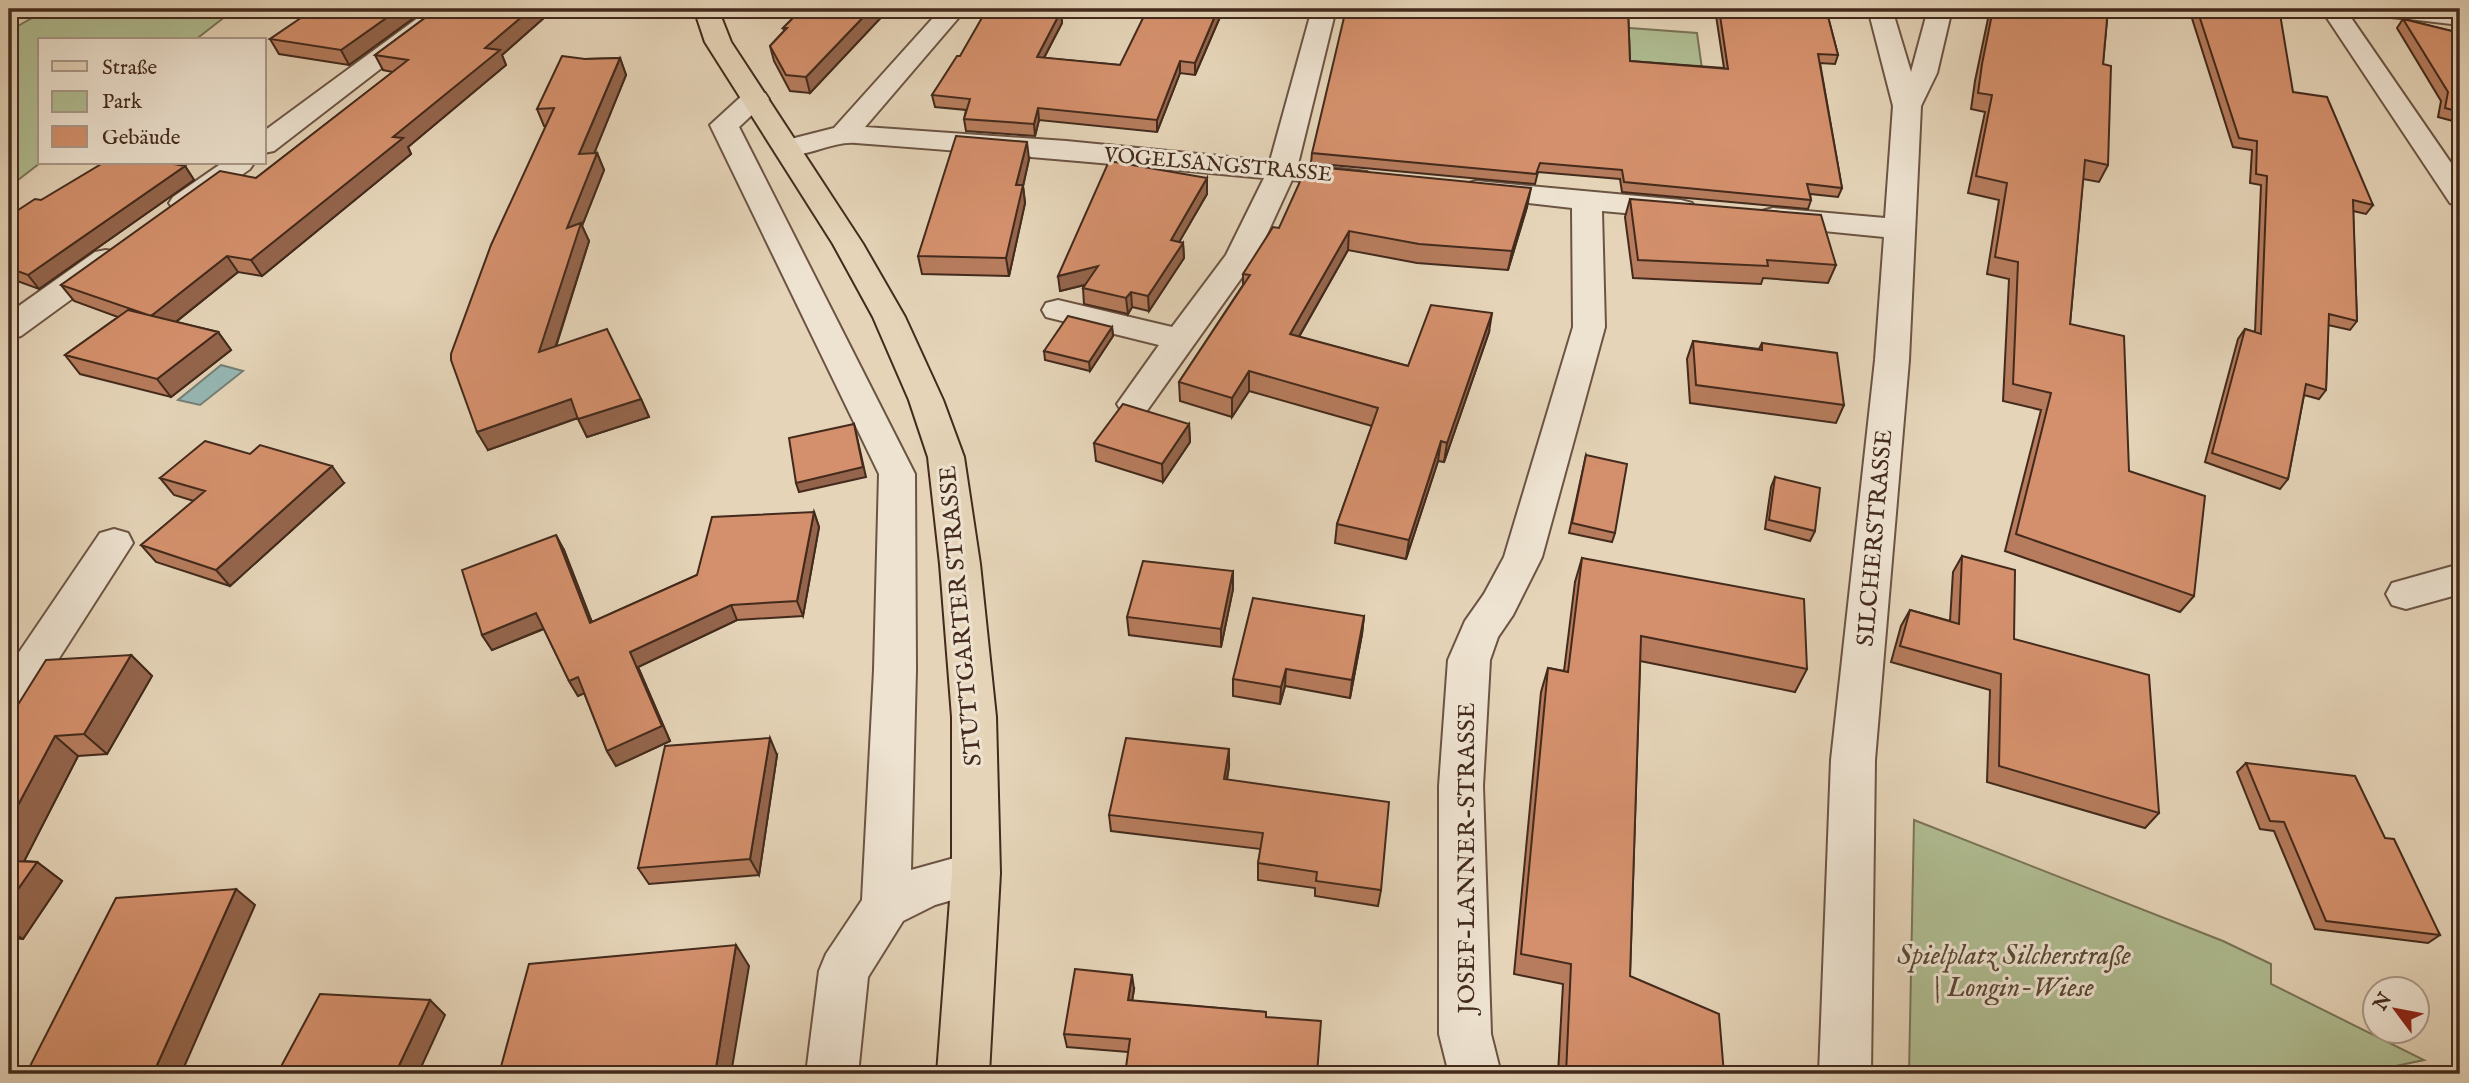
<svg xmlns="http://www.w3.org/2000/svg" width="2469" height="1083" font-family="'IM FELL English',serif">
  <rect width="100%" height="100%" fill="#e5d4b8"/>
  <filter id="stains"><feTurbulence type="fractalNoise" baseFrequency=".00286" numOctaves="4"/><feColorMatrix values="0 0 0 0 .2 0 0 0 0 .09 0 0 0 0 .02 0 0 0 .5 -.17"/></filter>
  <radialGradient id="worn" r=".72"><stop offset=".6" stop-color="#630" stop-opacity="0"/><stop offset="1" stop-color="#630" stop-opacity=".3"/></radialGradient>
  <!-- green -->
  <path fill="#b0be93" stroke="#7a7458" stroke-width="2" d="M 48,9 L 235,9 L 195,40 L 40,40 L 40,163 L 9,187 L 9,31 Z
    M 1521,20 L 1697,33 L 1702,69 L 1520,53 Z
    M 1914,820 L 2223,941 L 2271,964 L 2271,984 L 2424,1060 L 2358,1074 L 1909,1074 Z"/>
  <!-- water -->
  <path fill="#96b7b4" stroke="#757f77" stroke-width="2" d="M 221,365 L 243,371 L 200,405 L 178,400 Z"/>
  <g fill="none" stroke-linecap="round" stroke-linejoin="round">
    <!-- minor casing -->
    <g stroke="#6c5443" stroke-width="4">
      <path id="minor" d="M 430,9 L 458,9 L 274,151 L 264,153 L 264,131 Z
        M 941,9 L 966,9 L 865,127 L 1066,141 L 1270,161 L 1312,9 L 1336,9 L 1298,164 L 1367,172 L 1372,178 L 1367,184 L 1357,187 L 1292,180 L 1257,256 L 1146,412 L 1134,416 L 1122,412 L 1117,404 L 1159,345 L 1046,317 L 1042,310 L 1046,303 L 1058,300 L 1172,327 L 1226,255 L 1264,178 C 1128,165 992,153 856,143 C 830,141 804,160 779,154 L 775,148 L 779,142 L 834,128 Z
        M 1868,9 L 1892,9 L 1911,72 L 1928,9 L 1952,9 L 1937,73 L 1921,106 L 1909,360 L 1875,760 L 1871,1074 L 1819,1074 L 1831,760 L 1875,360 L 1884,237 L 1773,226 L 1762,223 L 1758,217 L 1762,211 L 1773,208 L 1885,218 L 1893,106 Z
        M 2321,9 L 2345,9 L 2460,176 L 2460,206 L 2450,203 Z
        M 2371,9 L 2460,10 L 2460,25 L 2383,16 L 2374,14 Z
        M 755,91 L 765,93 L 769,99 L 739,127 L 915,474 L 916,670 L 911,870 L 976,852 L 993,858 L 1000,873 L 993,888 L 935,905 L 903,921 L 868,977 L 858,1074 L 806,1074 L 819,971 L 826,954 L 862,900 L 874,670 L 879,474 L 710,125 L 745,93 Z
        M 222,163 L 254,163 L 250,169 L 195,209 L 184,212 L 173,209 L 169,203 L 173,197 Z
        M 1476,181 L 1681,200 L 1692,203 L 1696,209 L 1692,215 L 1681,218 L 1602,211 L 1605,327 L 1542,557 L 1513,615 L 1498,637 L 1490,660 L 1483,786 L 1491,1034 L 1501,1074 L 1449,1074 L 1439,1034 L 1439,786 L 1448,660 L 1465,621 L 1484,594 L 1504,557 L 1573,327 L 1572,208 L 1466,196 L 1461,190 L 1466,184 Z
        M 106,250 L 117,252 L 122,259 L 117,266 L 21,336 L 9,339 L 9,313 L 95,252 Z
        M 114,529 L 128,533 L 133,543 L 24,713 L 9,718 L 9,667 L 100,533 Z
        M 2460,564 L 2460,594 L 2406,609 L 2392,605 L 2386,594 L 2392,583 Z"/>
    </g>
    <!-- major casing -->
    <g stroke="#432a1c" stroke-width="4">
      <path id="major" d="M 694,9 L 718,9 L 731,42 L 863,244 L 905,317 L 943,400 L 964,457 L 980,564 L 996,717 L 1000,873 L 989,1074 L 937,1074 L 952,873 L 952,717 L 940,564 L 928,457 L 909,400 L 873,317 L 833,244 L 705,42 Z"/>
    </g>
    <!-- minor -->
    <use href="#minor" fill="#eee3d1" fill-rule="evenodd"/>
    <!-- major -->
    <use href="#major" fill="#e5d4b8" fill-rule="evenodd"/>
  </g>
  <!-- wall -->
  <path fill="#b67c5d" stroke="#432a1c" stroke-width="2" d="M 426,9 L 349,65 L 279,54 L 270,39 Z
    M 437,9 L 554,9 L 502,55 L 506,65 L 408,147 L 411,154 L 262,276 L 238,272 L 176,322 L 218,332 L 231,350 L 171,397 L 80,374 L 65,355 L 118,317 L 74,301 L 61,285 L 256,178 L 393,72 L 383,70 L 375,55 Z
    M 802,9 L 889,9 L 810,93 L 790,91 L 774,61 L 770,46 L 784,31 L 783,28 Z
    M 1154,9 L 1227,9 L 1224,17 L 1220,17 L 1195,75 L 1180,73 L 1157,132 L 1039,120 L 1035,136 L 966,131 L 964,119 L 966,110 L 935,107 L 932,95 L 960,56 L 1061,11 L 1062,23 L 1044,58 L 1120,65 Z
    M 1528,9 L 1628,9 L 1630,61 L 1724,68 L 1715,9 L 1826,9 L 1838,55 L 1835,64 L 1820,63 L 1842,188 L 1838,197 L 1810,194 L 1811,200 L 1808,209 L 1622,192 L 1620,179 L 1538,172 L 1535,184 L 1311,163 L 1312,153 L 1527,10 Z
    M 1990,9 L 2108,9 L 2103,64 L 2108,165 L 2099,182 L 2083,179 L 2070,324 L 2129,471 L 2194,596 L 2180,612 L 2005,551 L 2041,410 L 2003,401 L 2009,279 L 1987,274 L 1999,200 L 1968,193 L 1985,112 L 1971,109 L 1975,81 Z
    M 2189,9 L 2248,9 L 2293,92 L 2373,205 L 2366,214 L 2353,211 L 2357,321 L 2350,330 L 2328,325 L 2326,390 L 2319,399 L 2304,395 L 2288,479 L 2280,489 L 2205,462 L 2238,339 L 2245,329 L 2255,332 L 2261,185 L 2250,183 L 2252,150 L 2233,147 Z
    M 2403,19 L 2460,33 L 2460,123 L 2438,117 L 2441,101 L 2397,28 Z
    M 620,58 L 626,75 L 594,153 L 597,153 L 604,170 L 582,226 L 589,241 L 556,347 L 641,399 L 649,417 L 587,437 L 578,418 L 488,450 L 546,126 L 544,126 L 537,109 L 585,59 Z
    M 2460,127 L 2460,142 L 2457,141 Z
    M 1029,159 L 1023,186 L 1025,203 L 1009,276 L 922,274 L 918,256 Z
    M 185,166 L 194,180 L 39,289 L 9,278 L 9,216 L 41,200 Z
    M 1207,194 L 1179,242 L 1183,243 L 1184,258 L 1149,311 L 1132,307 L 1128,314 L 1084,304 L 1083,288 L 1085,285 L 1060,291 Z
    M 1630,199 L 1836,265 L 1828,283 L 1763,278 L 1761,284 L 1633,278 L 1625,217 Z
    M 1527,207 L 1508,270 L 1417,263 L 1348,250 L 1299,337 L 1408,366 L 1489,332 L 1444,462 L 1438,461 L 1406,559 L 1335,543 L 1337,524 L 1372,426 L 1249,391 L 1232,417 L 1180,401 L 1179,382 L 1243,285 L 1243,274 L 1279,228 Z
    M 1112,327 L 1113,336 L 1090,371 L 1045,360 L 1044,351 Z
    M 1693,341 L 1759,349 L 1762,343 L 1844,405 L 1836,423 L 1690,403 L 1687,359 Z
    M 1189,424 L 1190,442 L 1163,482 L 1096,461 L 1094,443 Z
    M 250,454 L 344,483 L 230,586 L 156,562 L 141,545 L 194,501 L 174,495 L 160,478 Z
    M 1586,455 L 1615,533 L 1612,542 L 1569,533 Z
    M 1775,477 L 1815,531 L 1810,541 L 1765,529 L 1771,487 Z
    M 814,512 L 819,527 L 803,616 L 737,620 L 638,667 L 670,741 L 616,766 L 607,751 L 584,693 L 578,696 L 569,681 L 544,629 L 492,650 L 482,635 L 564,550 L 592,622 L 697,575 Z
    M 1962,556 L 2014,639 L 2159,813 L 2145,828 L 1987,782 L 1990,690 L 1891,662 L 1901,626 L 1910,610 L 1950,621 L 1953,572 Z
    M 1582,558 L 1807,669 L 1795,692 L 1640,661 L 1630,976 L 1724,1074 L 1558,1074 L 1563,984 L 1514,974 L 1541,692 L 1548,668 L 1564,671 L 1575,582 Z
    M 1233,571 L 1233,589 L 1221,647 L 1129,635 L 1127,617 Z
    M 1364,616 L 1362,634 L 1350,698 L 1285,686 L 1280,704 L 1233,696 L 1233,679 Z
    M 131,655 L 152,676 L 107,754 L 78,756 L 24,861 L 37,862 L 62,881 L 23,939 L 9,938 L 9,719 Z
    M 2460,718 L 2460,734 L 2452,726 Z
    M 777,755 L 759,875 L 649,884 L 638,868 Z
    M 2246,763 L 2385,838 L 2440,935 L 2428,943 L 2315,929 L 2274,831 L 2260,829 L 2237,772 Z
    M 1229,766 L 1227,780 L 1381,890 L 1378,906 L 1315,896 L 1315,888 L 1258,880 L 1258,863 L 1261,849 L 1111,831 L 1109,815 Z
    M 1134,989 L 1132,1001 L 1266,1012 L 1128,1052 L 1067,1047 L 1064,1034 Z"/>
  <!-- shaded-wall -->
  <path fill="#94654c" stroke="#432a1c" stroke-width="2" d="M 399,9 L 426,9 L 349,65 L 341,50 Z
    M 531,9 L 554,9 L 502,55 L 506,65 L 408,147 L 411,154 L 262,276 L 251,260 L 393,137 L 485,48 Z
    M 871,9 L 889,9 L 810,93 L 806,77 Z
    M 1218,9 L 1220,9 L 1220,17 L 1195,75 L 1195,63 Z
    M 1061,11 L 1062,23 L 1038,69 L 1037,57 Z
    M 620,58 L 626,75 L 587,171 L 579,154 Z
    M 1180,61 L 1180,73 L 1157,132 L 1157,120 Z
    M 1038,108 L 1039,120 L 1035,136 L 1034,124 Z
    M 1027,142 L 1029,159 L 1023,186 L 1025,203 L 1009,276 L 1006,258 L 1016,185 Z
    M 597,153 L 604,170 L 582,226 L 589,241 L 548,370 L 539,352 L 567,228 Z
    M 185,166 L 194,180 L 39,289 L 28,275 Z
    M 1207,178 L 1207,194 L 1171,256 L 1171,240 Z
    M 1531,188 L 1527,207 L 1508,270 L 1512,251 Z
    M 1349,231 L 1348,250 L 1289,354 L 1290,334 Z
    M 1183,243 L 1184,258 L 1149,311 L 1148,296 Z
    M 227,256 L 238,272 L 163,332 L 151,316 Z
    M 1098,266 L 1100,281 L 1060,291 L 1058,276 Z
    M 1131,292 L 1132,307 L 1128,314 L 1126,298 Z
    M 1492,313 L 1489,332 L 1444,462 L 1447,443 Z
    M 1112,327 L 1113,336 L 1090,371 L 1089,362 Z
    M 218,332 L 231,350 L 171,397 L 157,379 Z
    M 1249,371 L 1249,391 L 1232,417 L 1232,398 Z
    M 571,399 L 580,417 L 488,450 L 477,432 Z
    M 641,399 L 649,417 L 587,437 L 578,419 Z
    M 854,424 L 866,477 L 799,492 L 796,483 Z
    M 1189,424 L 1190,442 L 1163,482 L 1162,464 Z
    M 1441,441 L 1438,461 L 1406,559 L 1409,540 Z
    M 332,466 L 344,483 L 230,586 L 216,570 Z
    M 814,512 L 819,527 L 803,616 L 797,601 Z
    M 556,535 L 564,550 L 598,638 L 590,623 Z
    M 1233,571 L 1233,589 L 1221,647 L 1221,629 Z
    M 731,605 L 737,620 L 638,667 L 670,741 L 616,766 L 607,751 L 630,652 Z
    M 536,613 L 545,628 L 492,650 L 482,635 Z
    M 1364,616 L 1362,634 L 1350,698 L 1352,680 Z
    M 131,655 L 152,676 L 107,754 L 84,734 Z
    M 1286,669 L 1285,686 L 1280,704 L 1281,687 Z
    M 578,677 L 587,692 L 578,696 L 569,681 Z
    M 55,736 L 78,756 L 15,879 L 9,875 L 9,822 Z
    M 770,738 L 777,755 L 759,875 L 750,859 Z
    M 1229,749 L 1229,766 L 1224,796 L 1224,779 Z
    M 37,862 L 62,881 L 23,939 L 9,930 L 9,902 Z
    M 236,889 L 255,905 L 181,1074 L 153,1074 Z
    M 736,945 L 749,966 L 731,1074 L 715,1074 Z
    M 1132,975 L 1134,989 L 1130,1014 L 1128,1000 Z
    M 430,1000 L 445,1015 L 418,1074 L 395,1074 Z"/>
  <!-- building -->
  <path fill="#d4906c" stroke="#432a1c" stroke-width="2" d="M 314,9 L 399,9 L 341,50 L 270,39 Z
    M 437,9 L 531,9 L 485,48 L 500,50 L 393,137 L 403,138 L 251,260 L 227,256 L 151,316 L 61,285 L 220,171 L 256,178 L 408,60 L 375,55 Z
    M 802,9 L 871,9 L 806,77 L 786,75 L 770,46 L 787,28 L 783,28 Z
    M 987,9 L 1032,9 L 1061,11 L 1037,57 L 1120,65 L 1143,18 L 1149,18 L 1154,9 L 1218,9 L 1195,63 L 1180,61 L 1157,120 L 1038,108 L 1034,124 L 964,119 L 970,99 L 932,95 L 957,56 L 960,56 Z
    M 1346,9 L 1506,9 L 1528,11 L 1528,9 L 1628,9 L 1630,61 L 1728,69 L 1719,9 L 1826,9 L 1838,55 L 1818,54 L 1842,188 L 1807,184 L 1811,200 L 1624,182 L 1622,170 L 1540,163 L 1536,174 L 1312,153 Z
    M 1993,9 L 2108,9 L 2103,64 L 2111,66 L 2108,165 L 2085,160 L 2070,324 L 2124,336 L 2129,471 L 2205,496 L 2194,596 L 2016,534 L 2051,393 L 2013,384 L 2018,262 L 1995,257 L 2007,183 L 1976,176 L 1992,95 L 1978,93 L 1982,64 Z
    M 2197,9 L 2248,9 L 2280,14 L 2293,92 L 2327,97 L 2373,205 L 2353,200 L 2357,321 L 2329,314 L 2326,390 L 2306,384 L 2288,479 L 2212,453 L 2245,329 L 2261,334 L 2267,176 L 2256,174 L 2257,141 L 2239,138 Z
    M 2403,19 L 2460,33 L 2460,112 L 2445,108 L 2448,92 Z
    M 562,56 L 585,59 L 620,58 L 579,154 L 597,153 L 567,228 L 581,223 L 539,352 L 607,329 L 641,399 L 578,419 L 571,399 L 477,432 L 451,360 L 451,354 L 491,245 L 554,108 L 537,109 Z
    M 956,136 L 1027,142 L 1016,185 L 1023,185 L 1006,258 L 918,256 Z
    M 1109,161 L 1207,178 L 1171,240 L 1183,243 L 1148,296 L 1131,292 L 1126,298 L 1083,288 L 1098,266 L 1058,276 Z
    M 103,163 L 168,163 L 185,166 L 28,275 L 9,268 L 9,216 L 35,199 L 41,200 Z
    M 1307,166 L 1531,188 L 1512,251 L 1419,244 L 1349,231 L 1290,334 L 1408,366 L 1431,305 L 1492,313 L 1447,443 L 1441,441 L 1409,540 L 1337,524 L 1378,408 L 1249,371 L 1232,398 L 1179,382 L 1250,275 L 1243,274 L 1273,227 L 1279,228 Z
    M 1630,199 L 1821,215 L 1836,265 L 1767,260 L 1768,266 L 1638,260 Z
    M 128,310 L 218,332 L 157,379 L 65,355 Z
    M 1068,316 L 1112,327 L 1089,362 L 1044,351 Z
    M 1693,341 L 1762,350 L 1762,343 L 1837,353 L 1844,405 L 1696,385 Z
    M 1123,404 L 1189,424 L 1162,464 L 1094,443 Z
    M 854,424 L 863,467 L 796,483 L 789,438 Z
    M 205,441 L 250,454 L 260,445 L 332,466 L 216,570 L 141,545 L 205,491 L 160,478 Z
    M 1586,455 L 1627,464 L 1615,533 L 1572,523 Z
    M 1775,477 L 1820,488 L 1815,531 L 1769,520 Z
    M 814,512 L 797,601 L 731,605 L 630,652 L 662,726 L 607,751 L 578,677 L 569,681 L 536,613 L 482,635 L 462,570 L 556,535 L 590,623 L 697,575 L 712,517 Z
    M 1962,556 L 2015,570 L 2014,639 L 2149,675 L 2159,813 L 1999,766 L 2001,674 L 1900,646 L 1910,610 L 1959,624 Z
    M 1582,558 L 1804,599 L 1807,669 L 1641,636 L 1630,976 L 1719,1014 L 1724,1074 L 1566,1074 L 1571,964 L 1521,954 L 1548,668 L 1568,672 Z
    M 1143,561 L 1233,571 L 1221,629 L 1127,617 Z
    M 1253,598 L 1364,616 L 1352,680 L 1286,669 L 1281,687 L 1233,679 Z
    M 131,655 L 84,734 L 55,736 L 9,822 L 9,719 L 46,660 Z
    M 770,738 L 750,859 L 638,868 L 665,746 Z
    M 1126,738 L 1229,749 L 1224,779 L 1389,802 L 1381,890 L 1316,881 L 1317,872 L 1258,863 L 1263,833 L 1109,815 Z
    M 2246,763 L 2355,776 L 2385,838 L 2394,839 L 2440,935 L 2326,921 L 2284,822 L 2270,821 Z
    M 9,861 L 37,862 L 9,902 Z
    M 236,889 L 153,1074 L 26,1074 L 116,898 Z
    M 736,945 L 715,1074 L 499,1074 L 529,964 Z
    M 1075,969 L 1132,975 L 1128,1000 L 1266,1012 L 1266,1017 L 1321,1021 L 1317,1074 L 1125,1074 L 1130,1039 L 1064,1034 Z
    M 320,994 L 430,1000 L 395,1074 L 277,1074 Z"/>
  <g text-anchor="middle" stroke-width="6" stroke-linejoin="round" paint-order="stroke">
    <!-- far-street labels -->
    <g font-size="21" fill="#432a1c" stroke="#eee3d1">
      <text transform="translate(1218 164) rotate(5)" y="7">VOGELSANGSTRASSE</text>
    </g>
    <!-- street labels -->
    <g font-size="24" fill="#432a1c" stroke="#eee3d1">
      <text transform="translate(1874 538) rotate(-85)" y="8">SILCHERSTRASSE</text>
      <text transform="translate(960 616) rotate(-95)" y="8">STUTTGARTER STRASSE</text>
      <text transform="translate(1466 858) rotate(-90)" y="8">JOSEF-LANNER-STRASSE</text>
    </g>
    <!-- near-park labels -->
    <g font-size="28" font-style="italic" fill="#594834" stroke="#eee3d1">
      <text x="2014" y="964">Spielplatz Silcherstraße<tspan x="2014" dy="32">| Longin-Wiese</tspan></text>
    </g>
  </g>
  <!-- margin -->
  <rect width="2469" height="1083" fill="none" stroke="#e5d4b8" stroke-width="35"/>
  <rect x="10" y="10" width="2448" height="1062" fill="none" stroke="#432a1c" stroke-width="3.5"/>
  <rect x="18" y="18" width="2434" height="1048" fill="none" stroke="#432a1c" stroke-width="2"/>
  <!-- legend -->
  <rect x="38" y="38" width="228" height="126" fill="#eee3d1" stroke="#aa9989" stroke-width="2"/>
  <rect x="52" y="61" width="35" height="10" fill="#e5d4b8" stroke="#aa9989" stroke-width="2"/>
  <text x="102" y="74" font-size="21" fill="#432a1c">Straße</text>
  <rect x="52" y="91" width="35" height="21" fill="#b0be93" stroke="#aa9989" stroke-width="2"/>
  <text x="102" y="108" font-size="21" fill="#432a1c">Park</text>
  <rect x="52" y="126" width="35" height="21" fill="#d4906c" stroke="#aa9989" stroke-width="2"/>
  <text x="102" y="144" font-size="21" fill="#432a1c">Gebäude</text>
  <!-- north arrow -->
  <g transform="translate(2396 1010) rotate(302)"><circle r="33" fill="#eee3d1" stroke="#aa9989" stroke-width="2"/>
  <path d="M0-5L12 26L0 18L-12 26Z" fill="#8f2418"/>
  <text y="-10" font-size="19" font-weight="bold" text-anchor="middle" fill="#432a1c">N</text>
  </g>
  <rect width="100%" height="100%" filter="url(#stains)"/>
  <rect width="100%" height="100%" fill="url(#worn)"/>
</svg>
